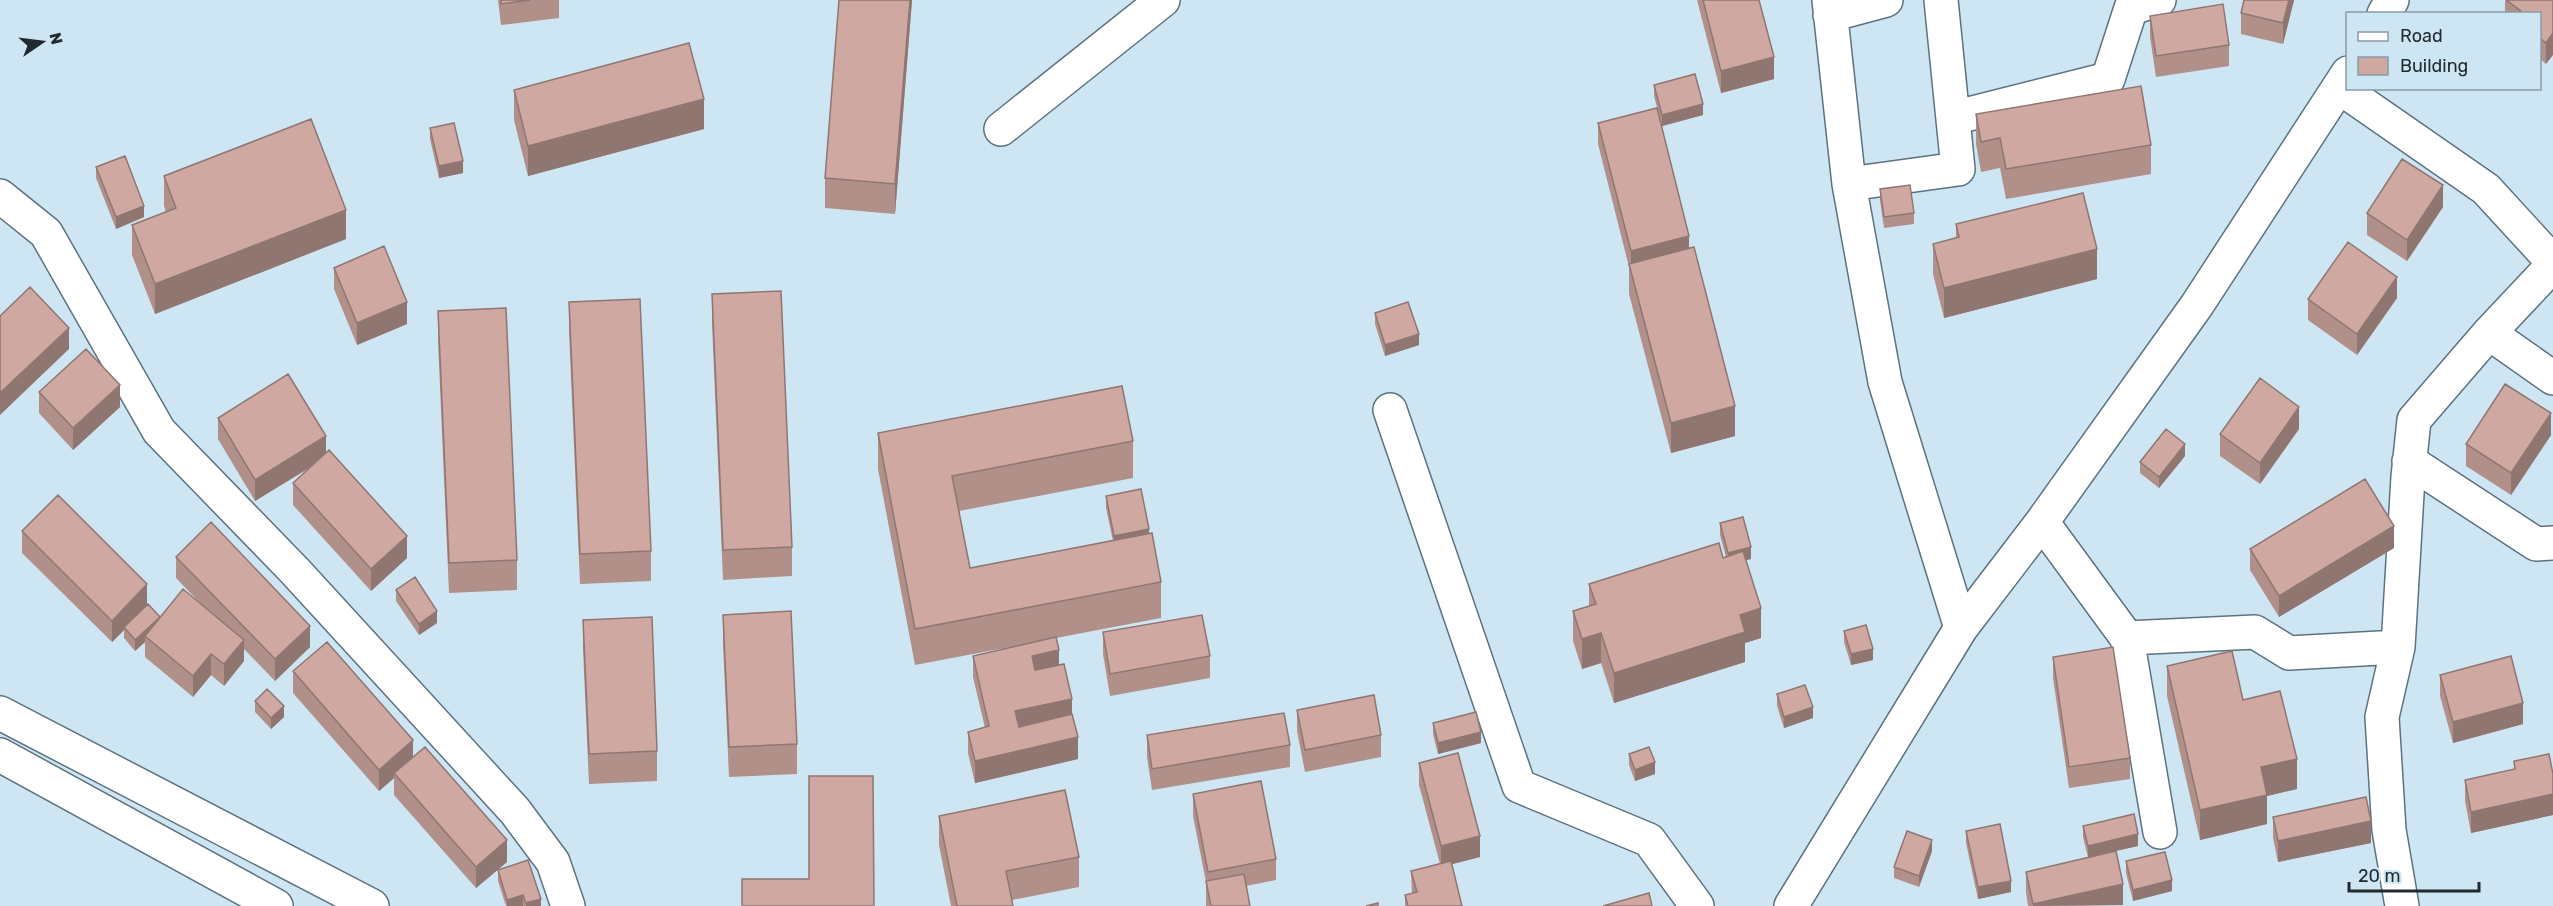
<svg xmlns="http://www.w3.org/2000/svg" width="2553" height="906" font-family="Rubik,sans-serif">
  <rect width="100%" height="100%" fill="#cee6f4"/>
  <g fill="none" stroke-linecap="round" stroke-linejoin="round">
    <!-- minor casing -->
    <g stroke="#5d727f" stroke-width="36">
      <path id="minor" d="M 1829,0 L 1849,184 L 1885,382 L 1961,628
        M 2384,14 L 2392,0
        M 1830,15 L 1886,0
        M 2339,87 L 2486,189 L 2553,262
        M 1953,118 L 2108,79 L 2131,8 L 2159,0
        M 1001,129 L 1163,0
        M 1849,184 L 1958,169 L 1941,0
        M 0,196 L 46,233 L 159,431 L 294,570 L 515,811 L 553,862 L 568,906
        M 2489,333 L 2553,378
        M 1390,410 L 1519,786 L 1649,840 L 1697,906
        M 2409,461 L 2536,544 L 2553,543
        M 2042,522 L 2127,638 L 2255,632 L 2289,653 L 2398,647
        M 2127,638 L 2160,832
        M 1791,906 L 1961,628 L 2042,522 L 2197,305 L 2348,73
        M 2402,906 L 2389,830 L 2382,717 L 2398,647 L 2408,477 L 2414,420 L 2489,333 L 2553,265"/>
    </g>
    <!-- major casing -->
    <g stroke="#5d727f" stroke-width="36">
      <path id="major" d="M 0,713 L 372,906
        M 0,755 L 276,906"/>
    </g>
    <!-- minor -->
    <use href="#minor" stroke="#fff" stroke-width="33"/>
    <!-- major -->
    <use href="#major" stroke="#fff" stroke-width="33"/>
  </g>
  <!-- wall -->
  <path fill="#b1908a" d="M 498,0 L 559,0 L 559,18 L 501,25 Z
    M 839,0 L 912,0 L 895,214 L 825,208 L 825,178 Z
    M 1697,0 L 1759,0 L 1774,79 L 1721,93 Z
    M 2244,0 L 2294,0 L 2283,44 L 2241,34 L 2241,13 Z
    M 2553,0 L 2546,64 L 2540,59 L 2540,14 L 2505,14 L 2505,1 Z
    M 2150,16 L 2229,45 L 2229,66 L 2156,77 L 2150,37 Z
    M 1654,85 L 1703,115 L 1662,126 L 1654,96 Z
    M 514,90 L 704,129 L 528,176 L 514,120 Z
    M 1976,114 L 2151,145 L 2151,174 L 2006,199 L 2000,168 L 1981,172 L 1976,144 Z
    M 1598,123 L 1689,248 L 1735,436 L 1671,453 L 1629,294 L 1629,267 L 1598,144 Z
    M 430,128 L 463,173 L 439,178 L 430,139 Z
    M 96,167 L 144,217 L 116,229 L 96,178 Z
    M 164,176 L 346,239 L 155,314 L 132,255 L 132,225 L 166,212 L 164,206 Z
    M 1880,189 L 1914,213 L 1914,224 L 1884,228 L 1880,200 Z
    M 2443,207 L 2407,261 L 2367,235 L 2367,213 Z
    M 1956,224 L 2097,279 L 1944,318 L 1933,274 L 1933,244 L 1956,238 Z
    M 334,268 L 407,324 L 357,345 L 334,289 Z
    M 712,294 L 792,547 L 792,576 L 723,580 L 712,324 Z
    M 2397,298 L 2357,355 L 2308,320 L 2308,299 Z
    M 569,302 L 651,551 L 651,581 L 580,584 L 569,332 Z
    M 438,311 L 517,560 L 517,590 L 449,593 L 438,341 Z
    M 1375,313 L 1419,345 L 1385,356 L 1375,324 Z
    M 39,392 L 120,407 L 73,450 L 39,413 Z
    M 218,418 L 326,453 L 407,558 L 371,591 L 293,505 L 293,483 L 313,466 L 255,501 L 218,439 Z
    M 2299,429 L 2260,484 L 2220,456 L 2220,434 Z
    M 878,433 L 1133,441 L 1133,478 L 959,511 L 970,568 L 1113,541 L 1106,508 L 1106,496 L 1149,534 L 1161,582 L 1161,618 L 1056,638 L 1059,665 L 1072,715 L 1078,759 L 975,783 L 968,753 L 968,732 L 985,728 L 973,677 L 973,656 L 1010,647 L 915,665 L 878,469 Z
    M 2551,435 L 2511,495 L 2466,466 L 2466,444 Z
    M 2185,456 L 2159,488 L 2140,473 L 2140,462 Z
    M 1720,523 L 1751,559 L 1746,560 L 1761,638 L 1745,643 L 1745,662 L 1614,703 L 1601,663 L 1582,669 L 1573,641 L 1573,611 L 1589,606 L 1589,584 L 1726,557 L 1720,535 Z
    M 22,531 L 147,605 L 160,617 L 202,605 L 176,578 L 176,557 L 310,647 L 275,681 L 244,649 L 244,661 L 224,686 L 211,675 L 193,697 L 145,657 L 145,642 L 135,651 L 124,638 L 124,630 L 112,642 L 22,553 Z
    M 2394,548 L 2279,617 L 2250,570 L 2250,549 Z
    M 396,590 L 437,623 L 419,635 L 396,601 Z
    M 723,615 L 797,744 L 797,774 L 729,777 L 723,644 Z
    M 583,620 L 657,751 L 657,781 L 589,784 L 583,649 Z
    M 1844,631 L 1873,660 L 1851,665 L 1844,642 Z
    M 1103,632 L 1210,656 L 1210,678 L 1110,696 L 1103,654 Z
    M 2053,657 L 2130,758 L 2130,779 L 2069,788 L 2053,678 Z
    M 2167,666 L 2243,700 L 2297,789 L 2267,796 L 2267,824 L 2200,840 L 2167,696 Z
    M 293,671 L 413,757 L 507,862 L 476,888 L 394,795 L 394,778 L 379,791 L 293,693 Z
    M 2440,675 L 2523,724 L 2453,743 L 2440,696 Z
    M 1777,694 L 1813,718 L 1784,728 L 1777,706 Z
    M 255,701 L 284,717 L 271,729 L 255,712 Z
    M 1297,710 L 1381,735 L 1381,757 L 1305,772 L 1297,731 Z
    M 1433,723 L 1481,743 L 1438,754 L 1433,734 Z
    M 1147,735 L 1290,745 L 1290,767 L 1152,790 L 1147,757 Z
    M 1629,754 L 1655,774 L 1635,781 L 1629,765 Z
    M 2514,761 L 2553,774 L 2553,815 L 2471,833 L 2465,801 L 2465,780 L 2514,770 Z
    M 1419,763 L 1480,857 L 1452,864 L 1462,906 L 1405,906 L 1405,895 L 1412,894 L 1411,871 L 1440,864 L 1419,785 Z
    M 1193,794 L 1276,859 L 1276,880 L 1246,886 L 1250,906 L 1206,906 L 1206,882 L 1193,816 Z
    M 939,816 L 1079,857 L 1079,887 L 1012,900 L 1013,906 L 951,906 L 939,845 Z
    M 2273,817 L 2371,843 L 2278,862 L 2273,838 Z
    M 2083,826 L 2138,846 L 2088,857 L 2083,837 Z
    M 1966,831 L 2011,892 L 1978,899 L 1966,843 Z
    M 1932,851 L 1919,887 L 1894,878 L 1894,867 Z
    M 2126,861 L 2172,891 L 2133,901 L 2126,873 Z
    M 498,870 L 541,906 L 506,906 L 498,881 Z
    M 2026,872 L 2123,905 L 2028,906 L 2026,893 Z"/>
  <!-- shaded-wall -->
  <path fill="#907671" d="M 910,0 L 912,0 L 895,214 L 895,184 Z
    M 2289,0 L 2294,0 L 2283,44 L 2283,23 Z
    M 2553,33 L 2553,55 L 2546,64 L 2546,43 Z
    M 1774,57 L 1774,79 L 1721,93 L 1721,71 Z
    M 704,99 L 704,129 L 528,176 L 528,146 Z
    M 1703,104 L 1703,115 L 1662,126 L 1662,115 Z
    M 463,161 L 463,173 L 439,178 L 439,166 Z
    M 2443,185 L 2443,207 L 2407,261 L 2407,240 Z
    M 144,206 L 144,217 L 116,229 L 116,217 Z
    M 346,210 L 346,239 L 155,314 L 155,284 Z
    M 1689,236 L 1689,257 L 1631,269 L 1631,251 Z
    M 2097,249 L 2097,279 L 1944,318 L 1944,288 Z
    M 2397,277 L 2397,298 L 2357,355 L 2357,334 Z
    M 407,302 L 407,324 L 357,345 L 357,323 Z
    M 69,328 L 69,349 L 0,415 L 0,393 Z
    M 1419,334 L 1419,345 L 1385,356 L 1385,345 Z
    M 120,385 L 120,407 L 73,450 L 73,428 Z
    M 1735,406 L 1735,436 L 1671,453 L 1671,423 Z
    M 2299,407 L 2299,429 L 2260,484 L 2260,463 Z
    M 2551,413 L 2551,435 L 2511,495 L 2511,473 Z
    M 326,436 L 326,457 L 255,501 L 255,480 Z
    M 2185,444 L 2185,456 L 2159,488 L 2159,477 Z
    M 2394,526 L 2394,548 L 2279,617 L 2279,596 Z
    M 1149,529 L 1149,540 L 1114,548 L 1114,536 Z
    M 407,536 L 407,558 L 371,591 L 371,569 Z
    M 1751,547 L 1751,559 L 1728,564 L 1728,553 Z
    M 147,584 L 147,606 L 124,627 L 124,630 L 112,642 L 112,621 Z
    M 1761,608 L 1761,638 L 1745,643 L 1745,662 L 1614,703 L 1614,673 L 1740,615 Z
    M 437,611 L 437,623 L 419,635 L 419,624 Z
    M 160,617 L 145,636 L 145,642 L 135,651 L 135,640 Z
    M 310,626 L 310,647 L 275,681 L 275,659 Z
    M 1601,633 L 1601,663 L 1582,669 L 1582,639 Z
    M 244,640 L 244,661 L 224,686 L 224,664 Z
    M 1873,649 L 1873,660 L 1851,665 L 1851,654 Z
    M 1059,650 L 1059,671 L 1032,677 L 1032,656 Z
    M 211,654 L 211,675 L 193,697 L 193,676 Z
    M 1072,699 L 1072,720 L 1015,733 L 1015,711 Z
    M 2523,703 L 2523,724 L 2453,743 L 2453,722 Z
    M 284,706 L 284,717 L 271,729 L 271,718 Z
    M 1813,707 L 1813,718 L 1784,728 L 1784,717 Z
    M 1481,732 L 1481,743 L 1438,754 L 1438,743 Z
    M 1078,737 L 1078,759 L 975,783 L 975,761 Z
    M 413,740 L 413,762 L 394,773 L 394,778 L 379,791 L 379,770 Z
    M 2297,759 L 2297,789 L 2267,796 L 2267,824 L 2200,840 L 2200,810 L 2261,767 Z
    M 1655,762 L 1655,774 L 1635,781 L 1635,770 Z
    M 2553,794 L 2553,815 L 2471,833 L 2471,812 Z
    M 2371,821 L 2371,843 L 2278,862 L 2278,841 Z
    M 2138,834 L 2138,846 L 2088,857 L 2088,846 Z
    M 1480,836 L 1480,857 L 1441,867 L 1441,846 Z
    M 507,840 L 507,862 L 476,888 L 476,867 Z
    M 1932,840 L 1932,851 L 1919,887 L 1919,876 Z
    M 2172,880 L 2172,891 L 2133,901 L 2133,890 Z
    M 2011,881 L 2011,892 L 1978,899 L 1978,887 Z
    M 2123,884 L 2123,905 L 2033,906 L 2033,904 Z
    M 523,895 L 523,906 L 507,906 L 507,900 Z
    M 541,899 L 541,906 L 526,906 L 526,903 Z"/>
  <!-- building -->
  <path fill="#cea8a1" stroke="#907671" stroke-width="1.5" d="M 501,0 L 530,0 L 501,4 Z
    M 839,0 L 910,0 L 895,184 L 825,178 Z
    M 1703,0 L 1759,0 L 1774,57 L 1721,71 Z
    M 2244,0 L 2289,0 L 2283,23 L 2241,13 Z
    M 2506,0 L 2553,0 L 2553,33 L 2546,43 L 2540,38 L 2540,14 L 2519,14 L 2521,11 Z
    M 2223,4 L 2229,45 L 2156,56 L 2150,16 Z
    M 689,43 L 704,99 L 528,146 L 514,90 Z
    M 1695,74 L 1703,104 L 1662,115 L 1654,85 Z
    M 2141,86 L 2151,145 L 2006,169 L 2000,138 L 1981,142 L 1976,114 Z
    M 1657,108 L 1689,236 L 1631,251 L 1598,123 Z
    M 311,119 L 346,210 L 155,284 L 132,225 L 176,208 L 164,176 Z
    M 454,123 L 463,161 L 439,166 L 430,128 Z
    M 125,156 L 144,206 L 116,217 L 96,167 Z
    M 2402,159 L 2443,185 L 2407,240 L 2367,213 Z
    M 1910,185 L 1914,213 L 1884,217 L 1880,189 Z
    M 2083,193 L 2097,249 L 1944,288 L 1933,244 L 1959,237 L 1956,224 Z
    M 2348,242 L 2397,277 L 2357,334 L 2308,299 Z
    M 384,246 L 407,302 L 357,323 L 334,268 Z
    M 1694,247 L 1735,406 L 1671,423 L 1629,264 Z
    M 30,287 L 69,328 L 0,393 L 0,316 Z
    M 781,291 L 792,547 L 723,550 L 712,294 Z
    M 640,299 L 651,551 L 580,554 L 569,302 Z
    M 1408,302 L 1419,334 L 1385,345 L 1375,313 Z
    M 506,308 L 517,560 L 449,563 L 438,311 Z
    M 86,349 L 120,385 L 73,428 L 39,392 Z
    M 288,374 L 326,436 L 255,480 L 218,418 Z
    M 2260,378 L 2299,407 L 2260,463 L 2220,434 Z
    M 2505,384 L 2551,413 L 2511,473 L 2466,444 Z
    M 1122,386 L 1133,441 L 952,476 L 970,568 L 1152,533 L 1161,582 L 915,629 L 878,433 Z
    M 2166,429 L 2185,444 L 2159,477 L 2140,462 Z
    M 329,450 L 407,536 L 371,569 L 293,483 Z
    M 2365,479 L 2394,526 L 2279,596 L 2250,549 Z
    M 1141,489 L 1149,529 L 1114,536 L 1106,496 Z
    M 58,495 L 147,584 L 112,621 L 22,531 Z
    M 1743,517 L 1751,547 L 1728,553 L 1720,523 Z
    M 211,522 L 310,626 L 275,659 L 176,557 Z
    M 1719,543 L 1723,558 L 1743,551 L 1761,608 L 1740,615 L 1745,632 L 1614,673 L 1601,633 L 1582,639 L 1573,611 L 1596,604 L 1589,584 Z
    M 415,577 L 437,611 L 419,624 L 396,590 Z
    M 183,589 L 244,640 L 224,664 L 211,654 L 193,676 L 145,636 Z
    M 148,604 L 160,617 L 135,640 L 124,627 Z
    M 791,611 L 797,744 L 729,747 L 723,615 Z
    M 1202,615 L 1210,656 L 1110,674 L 1103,632 Z
    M 652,617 L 657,751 L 589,754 L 583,620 Z
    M 1866,625 L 1873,649 L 1851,654 L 1844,631 Z
    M 1056,637 L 1059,650 L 1032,656 L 1035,670 L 1064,664 L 1072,699 L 1015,711 L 1019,727 L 1072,714 L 1078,737 L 975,761 L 968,732 L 989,726 L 973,656 Z
    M 327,642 L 413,740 L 379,770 L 293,671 Z
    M 2113,647 L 2130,758 L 2069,767 L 2053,657 Z
    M 2232,651 L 2243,700 L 2280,691 L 2297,759 L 2261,767 L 2267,795 L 2200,810 L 2167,666 Z
    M 2511,656 L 2523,703 L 2453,722 L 2440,675 Z
    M 1805,685 L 1813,707 L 1784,717 L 1777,694 Z
    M 267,689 L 284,706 L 271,718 L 255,701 Z
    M 1374,695 L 1381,735 L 1305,750 L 1297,710 Z
    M 1476,712 L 1481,732 L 1438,743 L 1433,723 Z
    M 1284,713 L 1290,745 L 1152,769 L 1147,735 Z
    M 425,747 L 507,840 L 476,867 L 394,773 Z
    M 1649,747 L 1655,762 L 1635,770 L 1629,754 Z
    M 1458,753 L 1480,836 L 1441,846 L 1419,763 Z
    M 2549,754 L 2553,774 L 2553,794 L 2471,812 L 2465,780 L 2515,769 L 2514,761 Z
    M 809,776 L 873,776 L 874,906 L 742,906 L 742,879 L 809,879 Z
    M 1261,781 L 1276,859 L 1208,872 L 1193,794 Z
    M 1065,790 L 1079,857 L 1006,871 L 1013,906 L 957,906 L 939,816 Z
    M 2366,797 L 2371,821 L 2278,841 L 2273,817 Z
    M 2134,814 L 2138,834 L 2088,846 L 2083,826 Z
    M 2000,824 L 2011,881 L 1978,887 L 1966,831 Z
    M 1907,831 L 1932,840 L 1919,876 L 1894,867 Z
    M 2116,851 L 2123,884 L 2033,904 L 2026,872 Z
    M 2165,852 L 2172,880 L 2133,890 L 2126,861 Z
    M 528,860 L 541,899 L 526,903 L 523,895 L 507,900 L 498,870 Z
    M 1451,861 L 1462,906 L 1408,906 L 1405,895 L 1417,892 L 1411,871 Z
    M 1244,874 L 1250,906 L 1211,906 L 1206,881 Z
    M 1649,893 L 1652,906 L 1603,906 Z
    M 1378,903 L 1378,906 L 1366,906 Z"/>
  <!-- legend -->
  <rect x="2346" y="12" width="195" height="78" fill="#cee6f4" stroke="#899ba6" stroke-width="1.5"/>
  <rect x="2358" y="32" width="30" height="9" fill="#ffffff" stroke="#899ba6" stroke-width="1.5"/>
  <text x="2400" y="42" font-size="18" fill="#212a30">Road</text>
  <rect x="2358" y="57" width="30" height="18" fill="#cea8a1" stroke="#899ba6" stroke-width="1.5"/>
  <text x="2400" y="72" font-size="18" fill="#212a30">Building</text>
  <!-- north arrow -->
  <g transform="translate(42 42) rotate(76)" stroke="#cee6f4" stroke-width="4.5" paint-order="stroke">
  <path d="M0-4.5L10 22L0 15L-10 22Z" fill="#212a30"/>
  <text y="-9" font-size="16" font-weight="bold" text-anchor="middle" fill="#212a30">N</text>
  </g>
  <!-- scale -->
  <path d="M2349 882v9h130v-9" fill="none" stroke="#212a30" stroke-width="3"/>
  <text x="2358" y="882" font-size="18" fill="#212a30" stroke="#cee6f4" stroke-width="4.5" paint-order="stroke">20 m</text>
</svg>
